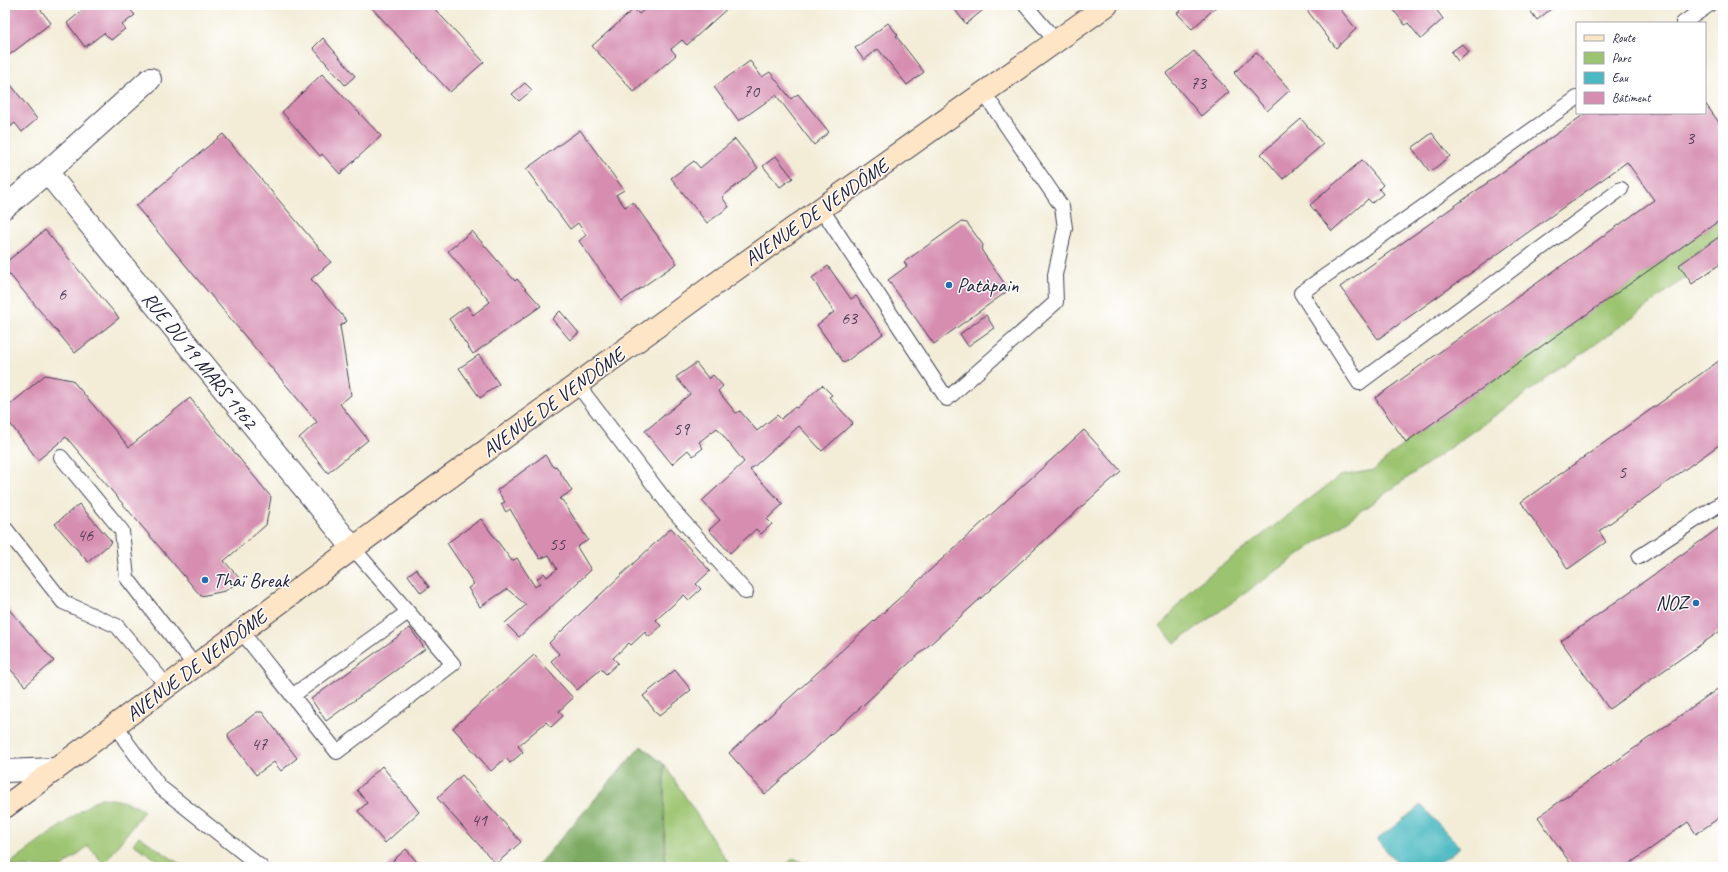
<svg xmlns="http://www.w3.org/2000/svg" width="1728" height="872" font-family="Caveat,sans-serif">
  <rect width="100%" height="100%" fill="#fff"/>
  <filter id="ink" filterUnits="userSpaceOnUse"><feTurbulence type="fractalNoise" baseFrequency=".025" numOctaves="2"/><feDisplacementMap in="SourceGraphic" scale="8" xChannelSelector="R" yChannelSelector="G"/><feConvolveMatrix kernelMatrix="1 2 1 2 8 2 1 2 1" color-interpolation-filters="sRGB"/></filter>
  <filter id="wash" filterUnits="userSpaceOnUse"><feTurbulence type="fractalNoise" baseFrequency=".012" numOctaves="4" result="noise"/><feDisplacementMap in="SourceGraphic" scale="16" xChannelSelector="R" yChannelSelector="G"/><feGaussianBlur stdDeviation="0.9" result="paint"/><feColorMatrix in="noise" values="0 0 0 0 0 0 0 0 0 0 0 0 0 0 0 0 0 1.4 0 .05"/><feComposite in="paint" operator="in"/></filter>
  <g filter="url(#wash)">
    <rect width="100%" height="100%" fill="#f3edd8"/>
    <!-- green -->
    <path fill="#9cc46f" stroke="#5f7355" d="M 1723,218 L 1723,234 L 1679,265 L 1687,276 L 1635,316 L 1175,643 L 1160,627 L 1192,588 L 1340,476 L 1374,470 L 1406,442 Z
      M 664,764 L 731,867 L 665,867 Z
      M 101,798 C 118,799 130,802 144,811 L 104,864 L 88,846 L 62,867 L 5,867 L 89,805 Z
      M 139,836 L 184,867 L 168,867 L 133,844 Z
      M 793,858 L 813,867 L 784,867 Z"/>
    <!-- forest -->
    <path fill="#7daa62" stroke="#50664e" d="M 641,746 L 664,764 L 665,867 L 536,867 Z"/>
    <!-- water -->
    <path fill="#4ab9c1" stroke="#366e7e" d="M 1421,805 L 1460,847 L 1434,867 L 1401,867 L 1377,840 Z"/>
    <g id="blocks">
      <!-- building -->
      <path fill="#d68db0" d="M 5,5 L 37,5 L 51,23 L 8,56 L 5,52 Z
        M 89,5 L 126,5 L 135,15 L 122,25 L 125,29 L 111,40 L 104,33 L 85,47 L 67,23 Z
        M 369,5 L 431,5 L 484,62 L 450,92 Z
        M 650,5 L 731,5 L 687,45 L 682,40 L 671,49 L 676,55 L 634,92 L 592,46 L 634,9 L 639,14 Z
        M 951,5 L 989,5 L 966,24 Z
        M 1188,5 L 1215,5 L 1216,7 L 1192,29 L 1177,13 Z
        M 1303,5 L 1337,5 L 1356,29 L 1336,48 Z
        M 1390,5 L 1433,5 L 1443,19 L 1421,39 L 1408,23 L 1405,25 Z
        M 1526,5 L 1556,5 L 1537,20 Z
        M 888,23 L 898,35 L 896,36 L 924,72 L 907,85 L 878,49 L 864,60 L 855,48 Z
        M 323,38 L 355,76 L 345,85 L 313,48 Z
        M 1462,44 L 1469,52 L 1458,61 L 1451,52 Z
        M 1194,51 L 1229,92 L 1201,116 L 1166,74 Z
        M 1256,52 L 1290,90 L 1267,111 L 1234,73 Z
        M 750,61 L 762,77 L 770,72 L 791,99 L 798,94 L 829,132 L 814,145 L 776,95 L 739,121 L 714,87 Z
        M 322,74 L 381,136 L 340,174 L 322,154 L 320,156 L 282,112 Z
        M 5,77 L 37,119 L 22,132 L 15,123 L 5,131 Z
        M 525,83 L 532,90 L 519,101 L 512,94 Z
        M 1705,103 L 1723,128 L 1723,134 L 1720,137 L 1723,141 L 1723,205 L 1720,207 L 1723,212 L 1723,218 L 1406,442 L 1375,398 L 1654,200 L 1627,162 L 1378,339 L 1340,287 L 1586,113 L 1705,113 Z
        M 1301,119 L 1323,144 L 1283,179 L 1261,154 Z
        M 580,130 L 624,190 L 616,195 L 625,207 L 633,202 L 677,263 L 622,301 L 579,241 L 586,235 L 578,223 L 570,229 L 526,169 Z
        M 1432,133 L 1450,156 L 1430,172 L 1412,148 Z
        M 223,134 L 331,262 L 311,279 L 347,321 L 340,326 L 351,395 L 340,404 L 368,440 L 328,473 L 299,438 L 317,422 L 136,206 Z
        M 735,139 L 758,168 L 722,197 L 729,207 L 707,223 L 671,178 L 694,161 L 700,168 Z
        M 776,156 L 793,178 L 780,187 L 763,166 Z
        M 1362,160 L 1383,185 L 1379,189 L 1383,194 L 1372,203 L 1368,199 L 1332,231 L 1310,205 Z
        M 961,222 L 967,223 L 983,245 L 982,251 L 1009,290 L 934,344 L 888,280 L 907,266 L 904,262 Z
        M 45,230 L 119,318 L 75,353 L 5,269 L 5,263 Z
        M 472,231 L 515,281 L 517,279 L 541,306 L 473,354 L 449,319 L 467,306 L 473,315 L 490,302 L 448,251 Z
        M 1723,234 L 1723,262 L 1692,284 L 1679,265 Z
        M 828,266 L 851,299 L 856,296 L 883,334 L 844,363 L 817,325 L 834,312 L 812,278 Z
        M 560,311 L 579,333 L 570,340 L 552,319 Z
        M 986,315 L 994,328 L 968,346 L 960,334 Z
        M 479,355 L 499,384 L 480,398 L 459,368 Z
        M 1723,358 L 1723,442 L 1599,531 L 1606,542 L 1568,569 L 1521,502 Z
        M 696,363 L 709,379 L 713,375 L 723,386 L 718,391 L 736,413 L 740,411 L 757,431 L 777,415 L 781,419 L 795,407 L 797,408 L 822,385 L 832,395 L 829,397 L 853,423 L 822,451 L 799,426 L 750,470 L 783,504 L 767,519 L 772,524 L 761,534 L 756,529 L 730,553 L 709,530 L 720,520 L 702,501 L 744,462 L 717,428 L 699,442 L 703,448 L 693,456 L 688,450 L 672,464 L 645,431 L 690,394 L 676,377 Z
        M 45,375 L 72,380 L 129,447 L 190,398 L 271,497 L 266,525 L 224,561 L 241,580 L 225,591 L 201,596 L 66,437 L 38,460 L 5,417 L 5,409 Z
        M 1084,430 L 1121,471 L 765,794 L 729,753 Z
        M 545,455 L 553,467 L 556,466 L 572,491 L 559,499 L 563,501 L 588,540 L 577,547 L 591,570 L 519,637 L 505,623 L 526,605 L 507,589 L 480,607 L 468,588 L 474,584 L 447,543 L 481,519 L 512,561 L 517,558 L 535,587 L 540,583 L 537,579 L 544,573 L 547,577 L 557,569 L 549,555 L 540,559 L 510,509 L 506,512 L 501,504 L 505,502 L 497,490 Z
        M 79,504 L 112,542 L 88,562 L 55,524 Z
        M 1723,525 L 1723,629 L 1609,709 L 1561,641 Z
        M 671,528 L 710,571 L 696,584 L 701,589 L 689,600 L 684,595 L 656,620 L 661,626 L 649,637 L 645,632 L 631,645 L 629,643 L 613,658 L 618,663 L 606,674 L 601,669 L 577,690 L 551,661 L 559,654 L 549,643 Z
        M 416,569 L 429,587 L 421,593 L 408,575 Z
        M 5,605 L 54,661 L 25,686 L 5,663 Z
        M 410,628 L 425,649 L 326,721 L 311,699 Z
        M 534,655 L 573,698 L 559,711 L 563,716 L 551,727 L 546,722 L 518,746 L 523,752 L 510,763 L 506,758 L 491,771 L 453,728 Z
        M 675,670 L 691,690 L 659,716 L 643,696 Z
        M 1723,685 L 1723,815 L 1696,834 L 1688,822 L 1625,867 L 1573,867 L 1538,817 Z
        M 257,712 L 262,712 L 297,758 L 281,771 L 274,762 L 256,775 L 229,739 L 228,734 Z
        M 382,766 L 419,812 L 385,843 L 358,811 L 367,803 L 357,790 Z
        M 462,775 L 521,842 L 496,864 L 437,798 Z
        M 406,849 L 421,867 L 386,867 Z"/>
    </g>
  </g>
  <g filter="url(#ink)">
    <use href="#blocks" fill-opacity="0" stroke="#414053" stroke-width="1"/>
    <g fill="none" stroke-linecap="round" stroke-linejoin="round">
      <!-- service casing -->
      <g stroke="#414053" stroke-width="16">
        <path id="service" d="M 1025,5 L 1056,41
          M 1683,23 L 1709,5
          M 1577,98 L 1301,293 L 1359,383 L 1621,189
          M 821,208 L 947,399 L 1056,302 L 1055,275 L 1065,228 L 1062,207 L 984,93
          M 577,384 L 672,509 L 746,592
          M 61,457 L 122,531 L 127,578 L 195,666
          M 5,528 L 63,602 L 117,626 L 167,686
          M 1639,557 L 1723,502
          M 241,631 L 337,752 L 453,664 L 353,548
          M 292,696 L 408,612
          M 117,723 L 125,740 L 160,787 L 261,867"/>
      </g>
      <!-- minor casing -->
      <g stroke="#414053" stroke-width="24">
        <path id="minor" d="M 47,172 L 150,79
          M 5,207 L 47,172 L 353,548
          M 5,771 L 55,769"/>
      </g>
      <!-- secondary casing -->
      <g stroke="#414053" stroke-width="24">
        <path id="secondary" d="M 5,807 L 410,506 L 711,287 L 1107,5"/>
      </g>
      <!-- service -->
      <use href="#service" stroke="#fff" stroke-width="14"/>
      <!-- minor -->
      <use href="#minor" stroke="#fff" stroke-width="22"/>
      <!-- secondary -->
      <use href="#secondary" stroke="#fee5c5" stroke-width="22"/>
    </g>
  </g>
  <!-- markers -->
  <g fill="#1f6fb2" stroke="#fff" stroke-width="1.5">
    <circle cx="949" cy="285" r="4"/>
    <circle cx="205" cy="580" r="4"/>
    <circle cx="1696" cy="603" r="4"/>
  </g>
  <g text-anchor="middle" stroke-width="3" stroke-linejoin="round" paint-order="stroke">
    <!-- number labels -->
    <g font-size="18" fill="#4f3d58">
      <text x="1198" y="89">73</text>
      <text x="751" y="97">70</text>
      <text x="1690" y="144">3</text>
      <text x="62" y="300">6</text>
      <text x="849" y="324">63</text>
      <text x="681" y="435">59</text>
      <text x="1622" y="478">5</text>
      <text x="85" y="541">46</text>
      <text x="557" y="550">55</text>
      <text x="259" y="750">47</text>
      <text x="479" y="826">41</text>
    </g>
    <!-- street labels -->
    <g font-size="20" fill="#22223b" stroke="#fff">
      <text transform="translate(816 212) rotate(-35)" y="7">AVENUE DE VENDÔME</text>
      <text transform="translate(200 360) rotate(51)" y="7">RUE DU 19 MARS 1962</text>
      <text transform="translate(553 402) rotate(-36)" y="7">AVENUE DE VENDÔME</text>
      <text transform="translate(196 665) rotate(-37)" y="7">AVENUE DE VENDÔME</text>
    </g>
    <!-- poi labels -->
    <g font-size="20" fill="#22223b" stroke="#fff" text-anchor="start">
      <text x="957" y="292">Patàpain</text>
      <text x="213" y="587">Thaï Break</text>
      <text x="1688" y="610" text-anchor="end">NOZ</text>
    </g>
  </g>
  <!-- margin -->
  <rect width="1728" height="872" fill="none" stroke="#fff" stroke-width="20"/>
  <!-- legend -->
  <rect x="1576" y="22" width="130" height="92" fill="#ffffff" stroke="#a7a7b1"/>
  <rect x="1584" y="35" width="20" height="6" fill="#fee5c5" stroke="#a7a7b1"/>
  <text x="1612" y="42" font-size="12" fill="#22223b">Route</text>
  <rect x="1584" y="52" width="20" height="12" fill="#9cc46f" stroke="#a7a7b1"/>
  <text x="1612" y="62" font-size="12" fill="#22223b">Parc</text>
  <rect x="1584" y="72" width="20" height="12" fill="#4ab9c1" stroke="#a7a7b1"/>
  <text x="1612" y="82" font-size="12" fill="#22223b">Eau</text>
  <rect x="1584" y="92" width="20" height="12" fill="#d68db0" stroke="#a7a7b1"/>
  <text x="1612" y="102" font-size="12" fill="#22223b">Bâtiment</text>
</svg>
